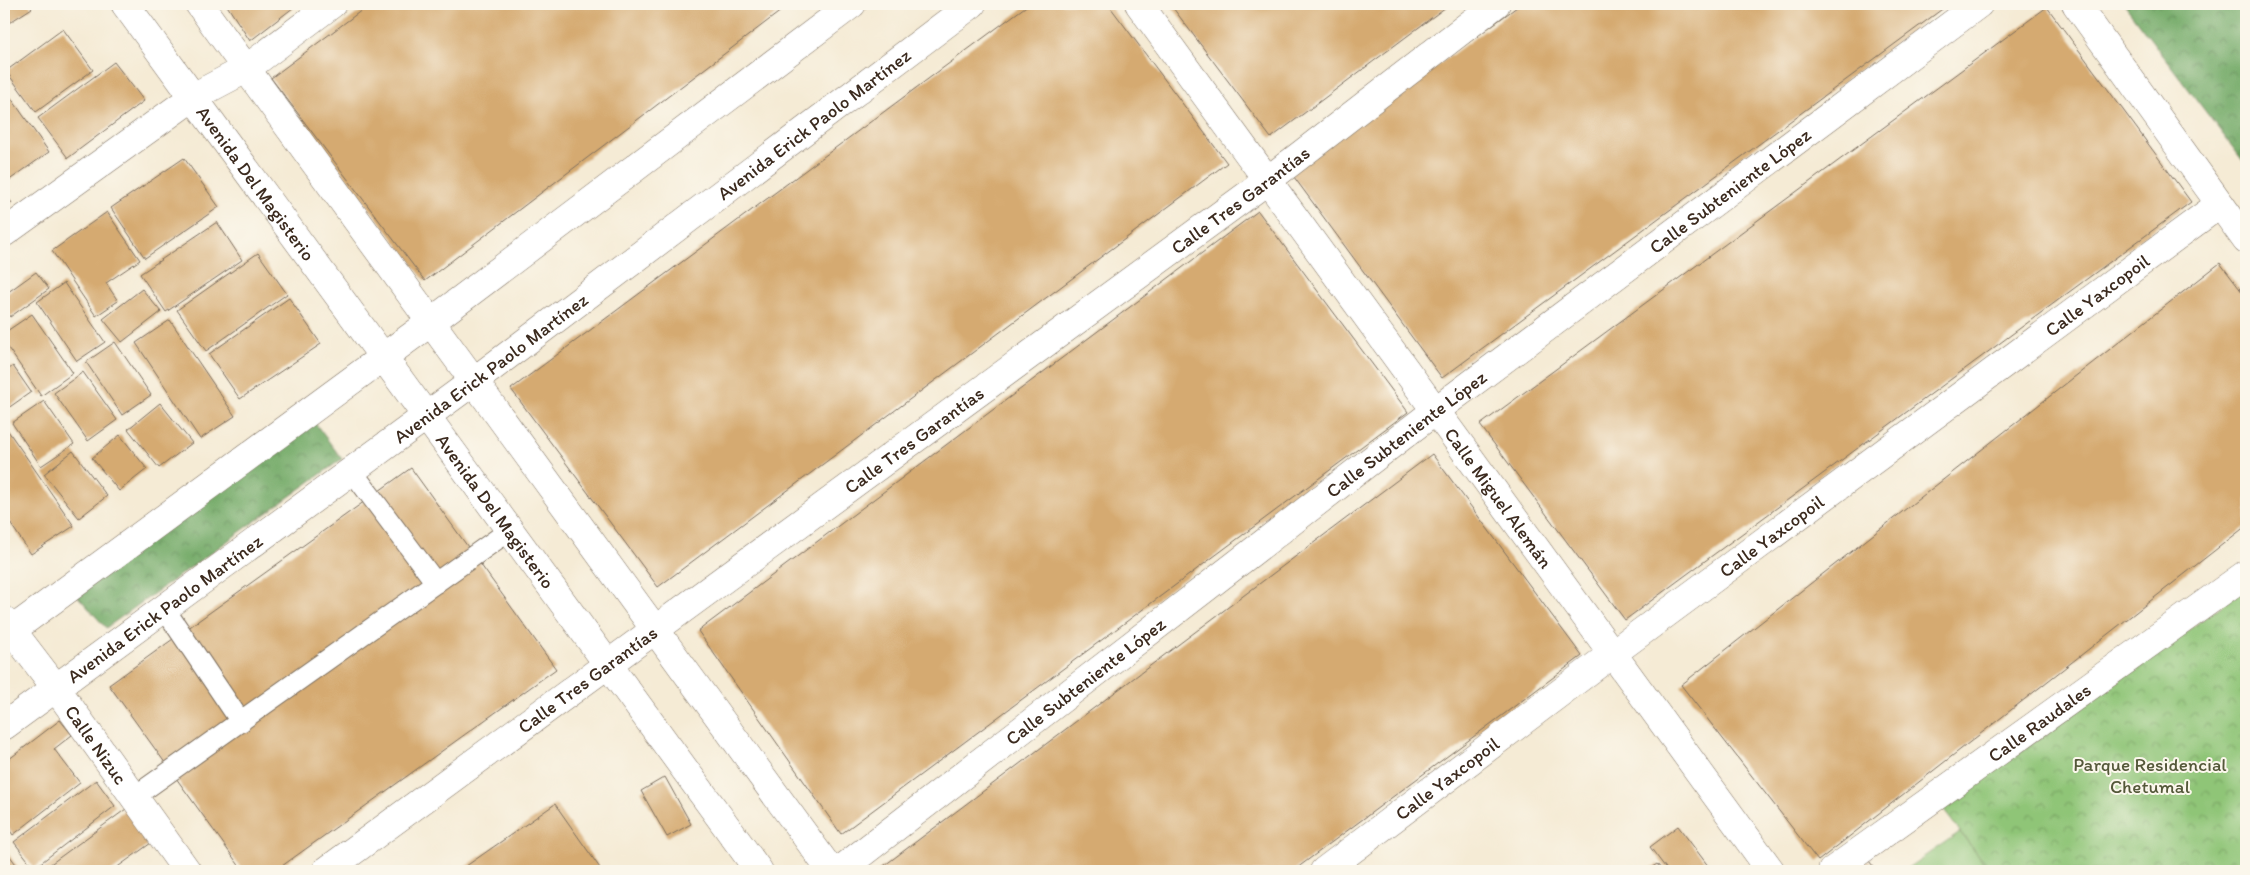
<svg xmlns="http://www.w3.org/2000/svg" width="2250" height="875" font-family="Itim,sans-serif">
  <defs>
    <pattern id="forest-crowns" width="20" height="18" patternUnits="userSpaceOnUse" patternTransform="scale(1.25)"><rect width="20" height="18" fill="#73aa68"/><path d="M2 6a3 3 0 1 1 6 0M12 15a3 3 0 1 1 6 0" fill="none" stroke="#608b55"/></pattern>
    <pattern id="park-crowns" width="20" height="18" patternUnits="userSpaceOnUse" patternTransform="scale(1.25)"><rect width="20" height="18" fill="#8fc577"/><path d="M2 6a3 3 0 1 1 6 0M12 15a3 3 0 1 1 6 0" fill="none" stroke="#76a061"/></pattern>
  </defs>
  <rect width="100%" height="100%" fill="#fbf7ec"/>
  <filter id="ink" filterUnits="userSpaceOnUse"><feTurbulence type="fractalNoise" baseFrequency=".02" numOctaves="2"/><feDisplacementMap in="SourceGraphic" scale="10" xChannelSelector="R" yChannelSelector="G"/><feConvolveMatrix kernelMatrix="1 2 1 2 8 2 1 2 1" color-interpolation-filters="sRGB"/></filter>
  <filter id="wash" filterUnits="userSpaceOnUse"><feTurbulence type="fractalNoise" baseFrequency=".0096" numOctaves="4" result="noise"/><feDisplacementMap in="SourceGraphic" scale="20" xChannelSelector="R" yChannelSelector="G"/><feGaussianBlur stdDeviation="1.12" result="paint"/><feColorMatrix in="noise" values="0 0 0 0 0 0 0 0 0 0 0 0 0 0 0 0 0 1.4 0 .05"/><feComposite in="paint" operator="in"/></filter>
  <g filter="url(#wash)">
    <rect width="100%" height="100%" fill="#f5ebd5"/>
    <!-- forest -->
    <path fill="url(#forest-crowns)" stroke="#576a43" d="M 2124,4 L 2246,4 L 2246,165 Z
      M 312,419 L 342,459 L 106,628 L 73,591 Z"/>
    <!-- park -->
    <path fill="url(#park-crowns)" stroke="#65784a" d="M 2246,588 L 2246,871 L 1990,871 L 1942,808 Z"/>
    <!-- pitch -->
    <path fill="#8fc577" stroke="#65784a" d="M 1960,832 L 1990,871 L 1903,871 Z"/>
    <g id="blocks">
      <!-- building -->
      <path fill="#d5aa71" d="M 4,4 L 29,4 L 32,8 L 4,26 Z
        M 226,4 L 298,4 L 250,41 Z
        M 370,4 L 790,4 L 425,281 L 271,78 Z
        M 1029,4 L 1108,4 L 1227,163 L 658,587 L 511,389 Z
        M 1170,4 L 1450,4 L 1271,138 Z
        M 1521,4 L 1949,4 L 1442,378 L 1291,173 Z
        M 2047,7 L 2191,202 L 1625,620 L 1480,425 Z
        M 63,29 L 93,70 L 36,112 L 6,71 Z
        M 114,62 L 144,101 L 68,158 L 38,118 Z
        M 4,88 L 49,152 L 8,181 L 4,175 Z
        M 184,158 L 219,207 L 145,258 L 111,208 Z
        M 4,192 L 12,203 L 4,209 Z
        M 1258,211 L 1408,412 L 841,834 L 698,631 Z
        M 107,212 L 140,260 L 106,283 L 118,301 L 96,316 L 52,251 Z
        M 217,222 L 242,260 L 166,312 L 140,274 Z
        M 258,253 L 287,294 L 206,351 L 177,310 Z
        M 2220,263 L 2246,297 L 2246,526 L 1818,861 L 1681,685 Z
        M 36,272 L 49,289 L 10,317 L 4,308 L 4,295 Z
        M 64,283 L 105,342 L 77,361 L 37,302 Z
        M 142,289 L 161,312 L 122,342 L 103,319 Z
        M 289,298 L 321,344 L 240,399 L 209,354 Z
        M 32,314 L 73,373 L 41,396 L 4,342 L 4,333 Z
        M 170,320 L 235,416 L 200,439 L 136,343 Z
        M 115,342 L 151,395 L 122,415 L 86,362 Z
        M 13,366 L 31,392 L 4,411 L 4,373 Z
        M 83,372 L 117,420 L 88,441 L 54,393 Z
        M 44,401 L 74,444 L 41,466 L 12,423 Z
        M 160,403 L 192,443 L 159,468 L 128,429 Z
        M 4,425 L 74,526 L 31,554 L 4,514 Z
        M 120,435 L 147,469 L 119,491 L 92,458 Z
        M 73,451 L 107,496 L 79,518 L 44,474 Z
        M 1432,454 L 1582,656 L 1293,871 L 877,871 Z
        M 411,468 L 556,669 L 275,871 L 243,871 L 109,685 Z
        M 60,720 L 72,735 L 54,749 L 80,783 L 13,835 L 4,822 L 4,763 Z
        M 665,777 L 691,824 L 667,837 L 641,791 Z
        M 96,780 L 115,806 L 34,868 L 14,842 Z
        M 555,804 L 602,871 L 459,871 Z
        M 126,809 L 151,843 L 112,871 L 41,871 Z
        M 1678,826 L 1712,871 L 1668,871 L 1650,847 Z
        M 4,848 L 21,871 L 4,871 Z
        M 1869,861 L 1877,871 L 1854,871 Z
        M 1657,864 L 1663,871 L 1646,871 Z"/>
    </g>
  </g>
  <g filter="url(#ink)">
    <use href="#blocks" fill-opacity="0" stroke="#7c6e5e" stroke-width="1"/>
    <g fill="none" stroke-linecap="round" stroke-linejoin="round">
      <!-- service casing -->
      <g stroke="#7c6e5e" stroke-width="22">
        <path id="service" d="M 352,471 L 436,583
          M 164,608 L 241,722
          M 134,797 L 510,530"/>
      </g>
      <!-- minor casing -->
      <g stroke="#7c6e5e" stroke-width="29">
        <g id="minor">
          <path id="s1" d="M 1139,4 L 1771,871"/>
          <path d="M 2076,4 L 2246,240"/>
          <path d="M 4,233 L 193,97 L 246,69 L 332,4"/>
          <path id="s2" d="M 4,620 L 56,688 L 187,871"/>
          <path id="s3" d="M 326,871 L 1268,180 L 1496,4"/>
          <path id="s4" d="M 839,871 L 1435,411 L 1979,4"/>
          <path id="s5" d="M 1324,871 L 1613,653 L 2220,204"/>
          <path id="s6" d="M 1832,871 L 2246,574"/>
        </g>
      </g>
      <!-- tertiary casing -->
      <g stroke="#7c6e5e" stroke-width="29">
        <g id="tertiary">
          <path id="s7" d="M 125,4 L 759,871"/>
          <path d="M 199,4 L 831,871"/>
        </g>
      </g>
      <!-- secondary casing -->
      <g stroke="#7c6e5e" stroke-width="29">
        <g id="secondary">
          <path d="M 4,636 L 431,322 L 852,4"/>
          <path id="s8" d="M 4,726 L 474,381 L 972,4"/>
        </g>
      </g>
      <!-- service -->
      <use href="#service" stroke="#fff" stroke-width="20"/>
      <!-- minor -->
      <use href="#minor" stroke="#fff" stroke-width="28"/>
      <!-- tertiary -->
      <use href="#tertiary" stroke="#fff" stroke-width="28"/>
      <!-- secondary -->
      <use href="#secondary" stroke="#fff" stroke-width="28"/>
    </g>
  </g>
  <g text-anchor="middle" stroke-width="4" stroke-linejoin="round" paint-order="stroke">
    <!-- street labels -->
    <g font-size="19" fill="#3b2a1e" stroke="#fbf7ec">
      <text dy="7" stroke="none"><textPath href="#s8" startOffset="1009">Avenida Erick Paolo Martínez</textPath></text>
      <text dy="7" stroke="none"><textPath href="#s7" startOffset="222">Avenida Del Magisterio</textPath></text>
      <text dy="7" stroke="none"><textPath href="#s4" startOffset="1121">Calle Subteniente López</textPath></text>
      <text dy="7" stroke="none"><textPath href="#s3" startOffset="1134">Calle Tres Garantías</textPath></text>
      <text dy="7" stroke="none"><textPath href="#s5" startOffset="964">Calle Yaxcopoil</textPath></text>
      <text dy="7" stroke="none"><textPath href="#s8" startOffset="604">Avenida Erick Paolo Martínez</textPath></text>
      <text dy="7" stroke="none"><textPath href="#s4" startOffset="716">Calle Subteniente López</textPath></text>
      <text dy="7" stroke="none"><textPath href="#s3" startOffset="729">Calle Tres Garantías</textPath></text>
      <text dy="7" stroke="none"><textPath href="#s1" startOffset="611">Calle Miguel Alemán</textPath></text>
      <text dy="7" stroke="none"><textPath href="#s7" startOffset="628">Avenida Del Magisterio</textPath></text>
      <text dy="7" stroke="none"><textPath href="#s5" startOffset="559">Calle Yaxcopoil</textPath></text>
      <text dy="7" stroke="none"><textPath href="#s8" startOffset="199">Avenida Erick Paolo Martínez</textPath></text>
      <text dy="7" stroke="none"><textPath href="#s3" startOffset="324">Calle Tres Garantías</textPath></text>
      <text dy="7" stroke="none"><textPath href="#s4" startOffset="311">Calle Subteniente López</textPath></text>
      <text dy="7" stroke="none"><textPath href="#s6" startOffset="255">Calle Raudales</textPath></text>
      <text dy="7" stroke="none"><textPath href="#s2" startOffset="155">Calle Nizuc</textPath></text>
      <text dy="7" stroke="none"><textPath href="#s5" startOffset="154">Calle Yaxcopoil</textPath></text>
    </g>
    <!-- park labels -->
    <g font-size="19" fill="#545839" stroke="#fbf7ec">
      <text x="2150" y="771">Parque Residencial<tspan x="2150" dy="22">Chetumal</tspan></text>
    </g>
  </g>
  <!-- margin -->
  <rect width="2250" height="875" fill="none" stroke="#fbf7ec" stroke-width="20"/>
</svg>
